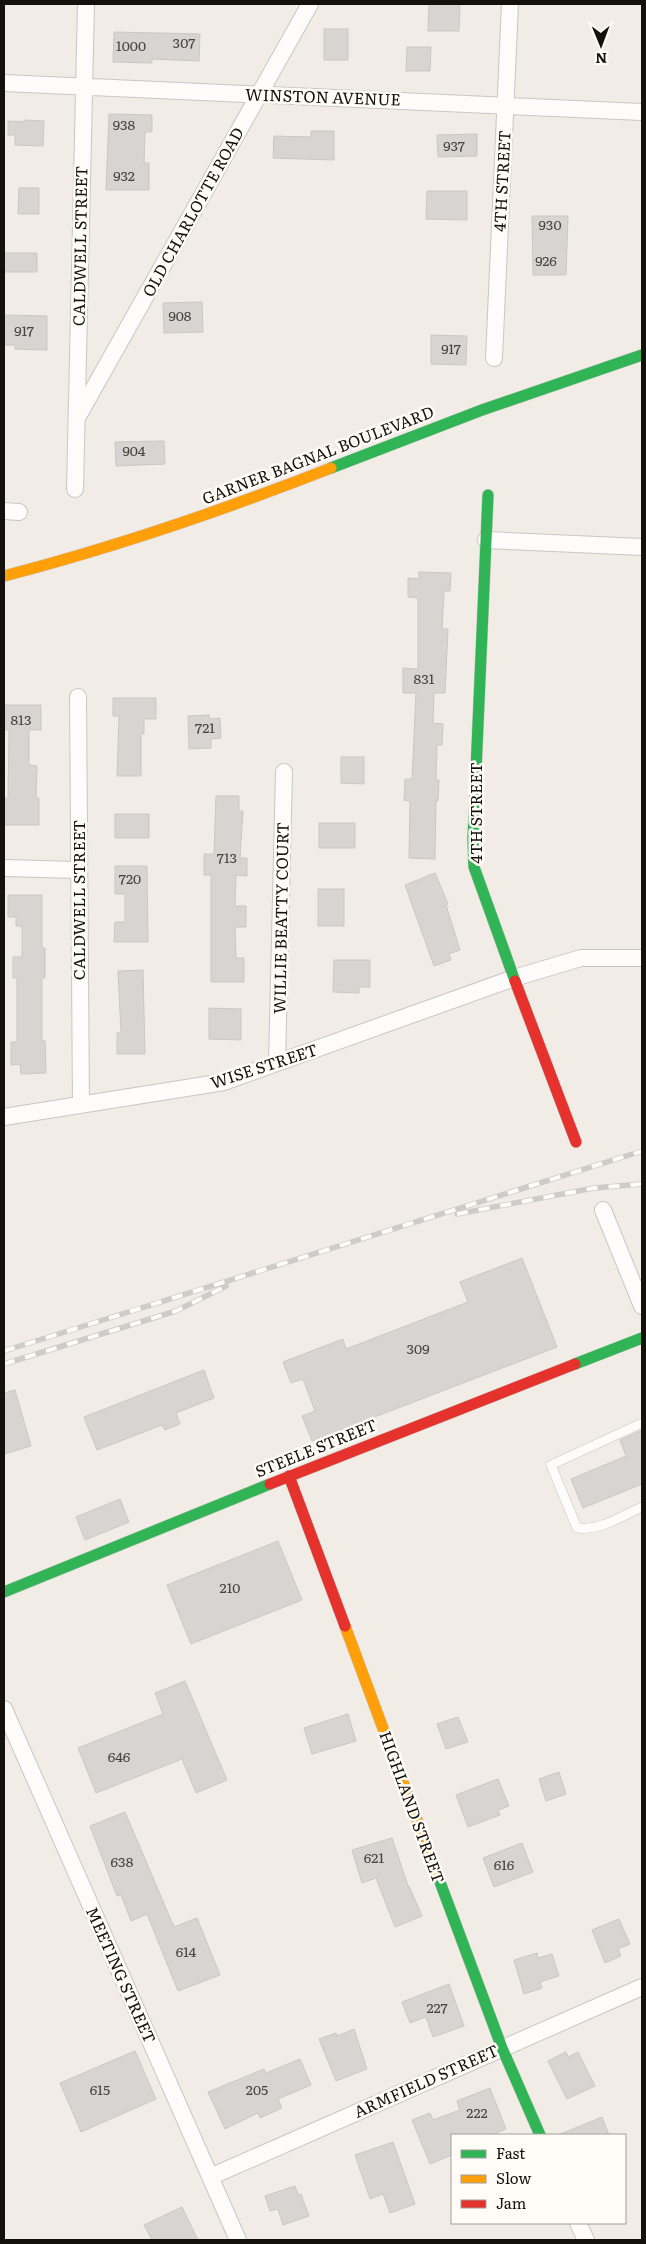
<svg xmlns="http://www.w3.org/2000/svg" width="646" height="2244" font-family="Literata,serif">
  <rect width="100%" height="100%" fill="#f2ece7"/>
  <!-- building -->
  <path fill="#d8d4d1" stroke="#cdc7c4" d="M 429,4 L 460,4 L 459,31 L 428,31 Z
    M 324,29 L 348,29 L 348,60 L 324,60 Z
    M 114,32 L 200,34 L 199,61 L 152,59 L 152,63 L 113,62 Z
    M 407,47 L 431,47 L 430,71 L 406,71 Z
    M 109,114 L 152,115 L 152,132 L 145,132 L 144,163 L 149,163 L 149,190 L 106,190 Z
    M 24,120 L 44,121 L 43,146 L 15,145 L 15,135 L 8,135 L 8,121 L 24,122 Z
    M 311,131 L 334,131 L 334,160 L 273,158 L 274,136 L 311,137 Z
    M 477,134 L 477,156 L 438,157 L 437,135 Z
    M 19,188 L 39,188 L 39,214 L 18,214 Z
    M 427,191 L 467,191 L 467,220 L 426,219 Z
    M 532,216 L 568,216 L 566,275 L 533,275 Z
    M 4,253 L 37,253 L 37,272 L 4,272 Z
    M 202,302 L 203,332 L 164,333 L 163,303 Z
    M 4,315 L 47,316 L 47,350 L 15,349 L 15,345 L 4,345 Z
    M 431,335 L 467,336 L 466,365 L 431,364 Z
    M 164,441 L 165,464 L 116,466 L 115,442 Z
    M 419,572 L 451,573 L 450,591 L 444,591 L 442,629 L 448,629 L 445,693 L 434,693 L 433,723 L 443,724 L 442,745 L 437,745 L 436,780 L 439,780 L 438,801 L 436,801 L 435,859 L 409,858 L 410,801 L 404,800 L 405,779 L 412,779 L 416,693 L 403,693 L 403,668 L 418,669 L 418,598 L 408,597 L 408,578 L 419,579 Z
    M 113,698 L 156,698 L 156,719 L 144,719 L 144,734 L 141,734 L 141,776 L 117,776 L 119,716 L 113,716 Z
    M 5,705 L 41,705 L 41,730 L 29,730 L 29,765 L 37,766 L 36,798 L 39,798 L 39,825 L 4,825 L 4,798 L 8,798 L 9,730 L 5,730 Z
    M 209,715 L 210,719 L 220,718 L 221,738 L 211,739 L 211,748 L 189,749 L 188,716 Z
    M 341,757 L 364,757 L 364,784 L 341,783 Z
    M 216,796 L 239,796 L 239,811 L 243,811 L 240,858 L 247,858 L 247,876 L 236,875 L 235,906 L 246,906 L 246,927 L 235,927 L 236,958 L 244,958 L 244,982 L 211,982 L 211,875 L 204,875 L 204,854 L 214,854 Z
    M 115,814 L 149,814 L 149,838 L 115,838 Z
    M 319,823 L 355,823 L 355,848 L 319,848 Z
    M 115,866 L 147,866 L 148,942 L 114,942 L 115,922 L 125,922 L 125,894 L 115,894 Z
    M 435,873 L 448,904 L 446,905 L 460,950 L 449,954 L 451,960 L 434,966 L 405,885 Z
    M 318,889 L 344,889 L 344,926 L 318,926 Z
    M 8,895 L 42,895 L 42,948 L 45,948 L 45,978 L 42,978 L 42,1041 L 45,1041 L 46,1073 L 21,1074 L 20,1064 L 11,1065 L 11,1042 L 17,1042 L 17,978 L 13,978 L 13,957 L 22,957 L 22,926 L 16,926 L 16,917 L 8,917 Z
    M 334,960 L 370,960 L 370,987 L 359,987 L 359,993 L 333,992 Z
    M 143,970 L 145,1054 L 117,1054 L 117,1033 L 121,1033 L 118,971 Z
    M 209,1008 L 241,1009 L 241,1040 L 209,1039 Z
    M 522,1258 L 557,1347 L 312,1441 L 302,1416 L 315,1411 L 303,1379 L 291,1383 L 283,1362 L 343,1339 L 346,1349 L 468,1302 L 460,1282 Z
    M 204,1370 L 214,1398 L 176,1413 L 180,1424 L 165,1430 L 162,1425 L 97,1450 L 84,1417 Z
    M 15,1390 L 31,1446 L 4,1454 L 4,1393 Z
    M 642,1430 L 642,1484 L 583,1508 L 571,1479 L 626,1456 L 620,1440 Z
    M 120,1499 L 129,1522 L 85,1540 L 76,1517 Z
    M 278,1541 L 302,1600 L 191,1644 L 167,1585 Z
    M 185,1681 L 227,1780 L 196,1793 L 182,1759 L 96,1793 L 78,1748 L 163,1714 L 155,1693 Z
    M 348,1714 L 356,1741 L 312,1754 L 304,1728 Z
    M 458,1717 L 468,1742 L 446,1749 L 437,1724 Z
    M 559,1772 L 566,1794 L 546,1801 L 539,1779 Z
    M 498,1779 L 509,1806 L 498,1810 L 500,1815 L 468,1827 L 456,1795 Z
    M 125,1812 L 174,1927 L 197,1918 L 220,1975 L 178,1991 L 147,1914 L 131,1921 L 121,1895 L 117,1896 L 90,1826 Z
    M 392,1838 L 408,1886 L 409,1886 L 422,1916 L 395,1927 L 376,1878 L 362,1883 L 352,1850 Z
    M 522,1843 L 533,1872 L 494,1887 L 483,1858 Z
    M 619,1919 L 630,1944 L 618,1949 L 621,1956 L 605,1963 L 592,1930 Z
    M 537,1953 L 538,1958 L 552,1954 L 559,1976 L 540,1982 L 542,1988 L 524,1994 L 514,1960 Z
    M 449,1984 L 464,2026 L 433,2037 L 426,2017 L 410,2023 L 402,2002 Z
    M 354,2029 L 367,2069 L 336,2081 L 319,2039 L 336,2033 L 337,2036 Z
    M 135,2051 L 156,2099 L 81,2132 L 60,2083 Z
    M 566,2052 L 568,2057 L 578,2052 L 595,2086 L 567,2099 L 548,2061 Z
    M 300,2059 L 311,2085 L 278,2099 L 282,2108 L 260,2118 L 258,2113 L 225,2129 L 208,2092 L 264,2069 L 266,2073 Z
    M 490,2088 L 506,2129 L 492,2135 L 452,2135 L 452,2155 L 430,2164 L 412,2120 L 430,2113 L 433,2120 L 460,2110 L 457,2101 Z
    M 602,2117 L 609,2135 L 558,2135 Z
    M 393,2142 L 415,2204 L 390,2213 L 383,2194 L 370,2199 L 355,2155 Z
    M 295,2186 L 298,2195 L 301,2194 L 309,2216 L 283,2225 L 278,2209 L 270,2211 L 265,2196 Z
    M 182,2207 L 198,2240 L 152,2240 L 144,2225 Z"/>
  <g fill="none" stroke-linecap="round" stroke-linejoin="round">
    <!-- lane casing -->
    <g stroke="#cac6c2" stroke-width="10">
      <path id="lane" d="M 642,1423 L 551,1465 L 577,1528 C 600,1531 622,1516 642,1507"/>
    </g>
    <!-- street casing -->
    <g stroke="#cac6c2" stroke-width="18">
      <path id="street" d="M 4,83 L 642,112
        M 494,358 L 510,4
        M 77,418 L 310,4
        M 75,489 L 86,4
        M 4,511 L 19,512
        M 486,540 L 642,547
        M 78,697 L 81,1104
        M 4,868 L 78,870
        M 277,1063 L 284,772
        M 4,1117 L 224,1082 L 514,978 L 581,958 L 642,958
        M 603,1210 L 642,1306
        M 4,1709 L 238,2240
        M 210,2177 L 642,1987
        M 578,2223 L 586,2240"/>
    </g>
    <!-- fast casing -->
    <g stroke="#cac6c2" stroke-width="12">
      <path id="fast" d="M 331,468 L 482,410 L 642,355
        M 488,495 L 473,839 L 474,867 L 515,981
        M 575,1364 L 642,1338
        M 4,1592 L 270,1484
        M 437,1874 L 502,2048 L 540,2135"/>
    </g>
    <!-- slow casing -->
    <g stroke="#cac6c2" stroke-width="12">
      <path id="slow" d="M 4,576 C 116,547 224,510 331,468
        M 345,1626 L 437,1874"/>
    </g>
    <!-- jam casing -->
    <g stroke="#cac6c2" stroke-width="12">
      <path id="jam" d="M 515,981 L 576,1142
        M 289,1476 L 345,1626
        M 270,1484 L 575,1364"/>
    </g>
    <!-- lane -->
    <use href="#lane" stroke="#fdfcfb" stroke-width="9"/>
    <!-- street -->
    <use href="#street" stroke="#fdfcfb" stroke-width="16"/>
    <!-- fast -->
    <use href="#fast" stroke="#30b455" stroke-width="11"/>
    <!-- slow -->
    <use href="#slow" stroke="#ff9f0a" stroke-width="11"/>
    <!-- jam -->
    <use href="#jam" stroke="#e5322d" stroke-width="11"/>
    <!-- rail casing -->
    <g stroke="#cdccca" stroke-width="5.5">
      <path id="rail" d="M 457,1214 L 594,1188 L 642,1184
        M 4,1351 L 642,1151
        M 4,1364 L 176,1311 L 226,1286"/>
    </g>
    <!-- rail -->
    <use href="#rail" stroke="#fffbf7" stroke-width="4" stroke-dasharray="11" stroke-linecap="butt"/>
  </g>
  <g text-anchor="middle" stroke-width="5" stroke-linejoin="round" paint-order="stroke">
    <!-- number labels -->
    <g font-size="14" fill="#484541">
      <text x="184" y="48">307</text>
      <text x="131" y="51">1000</text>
      <text x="124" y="130">938</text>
      <text x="454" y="151">937</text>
      <text x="124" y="181">932</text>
      <text x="550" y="230">930</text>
      <text x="546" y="266">926</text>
      <text x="180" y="321">908</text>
      <text x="24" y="336">917</text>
      <text x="451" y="354">917</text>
      <text x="134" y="456">904</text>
      <text x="424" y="684">831</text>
      <text x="21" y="725">813</text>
      <text x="205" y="733">721</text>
      <text x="227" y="863">713</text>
      <text x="130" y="884">720</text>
      <text x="418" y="1354">309</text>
      <text x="230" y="1593">210</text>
      <text x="119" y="1762">646</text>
      <text x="374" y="1863">621</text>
      <text x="122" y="1867">638</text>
      <text x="504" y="1870">616</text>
      <text x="186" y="1957">614</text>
      <text x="437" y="2013">227</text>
      <text x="100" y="2095">615</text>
      <text x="257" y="2095">205</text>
      <text x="477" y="2118">222</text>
    </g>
    <!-- street labels -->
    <g font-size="16" fill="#14110d" stroke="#fffbf7">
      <text transform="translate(323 97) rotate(2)" y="6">WINSTON AVENUE</text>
      <text transform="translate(502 181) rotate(-87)" y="6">4TH STREET</text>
      <text transform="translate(193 212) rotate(-61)" y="6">OLD CHARLOTTE ROAD</text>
      <text transform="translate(80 246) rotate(-89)" y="6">CALDWELL STREET</text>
      <text transform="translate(318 455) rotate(-21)" y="6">GARNER BAGNAL BOULEVARD</text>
      <text transform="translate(476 813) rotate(-90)" y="6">4TH STREET</text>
      <text transform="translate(79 900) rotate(-90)" y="6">CALDWELL STREET</text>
      <text transform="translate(281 918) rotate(-89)" y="6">WILLIE BEATTY COURT</text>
      <text transform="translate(264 1066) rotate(-18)" y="6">WISE STREET</text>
      <text transform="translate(316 1448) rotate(-22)" y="6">STEELE STREET</text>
      <text transform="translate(412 1807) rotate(70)" y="6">HIGHLAND STREET</text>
      <text transform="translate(121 1975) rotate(66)" y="6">MEETING STREET</text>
      <text transform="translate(426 2081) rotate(-24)" y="6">ARMFIELD STREET</text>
    </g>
  </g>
  <!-- border -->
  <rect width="646" height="2244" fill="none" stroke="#14110d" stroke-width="10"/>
  <!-- legend -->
  <rect x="451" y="2134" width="175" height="90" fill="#fffbf7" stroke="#a19d99"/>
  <rect x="461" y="2150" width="25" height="8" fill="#30b455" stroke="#a19d99"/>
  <text x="496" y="2159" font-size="15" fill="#14110d">Fast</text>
  <rect x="461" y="2175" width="25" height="8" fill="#ff9f0a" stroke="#a19d99"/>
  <text x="496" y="2184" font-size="15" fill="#14110d">Slow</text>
  <rect x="461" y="2200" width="25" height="8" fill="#e5322d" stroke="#a19d99"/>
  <text x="496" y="2209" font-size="15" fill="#14110d">Jam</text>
  <!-- north arrow -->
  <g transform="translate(601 45) rotate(179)" stroke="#fffbf7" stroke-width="4" paint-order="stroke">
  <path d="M0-4L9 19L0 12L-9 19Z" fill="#14110d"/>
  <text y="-8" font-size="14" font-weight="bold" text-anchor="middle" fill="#14110d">N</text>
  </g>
</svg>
